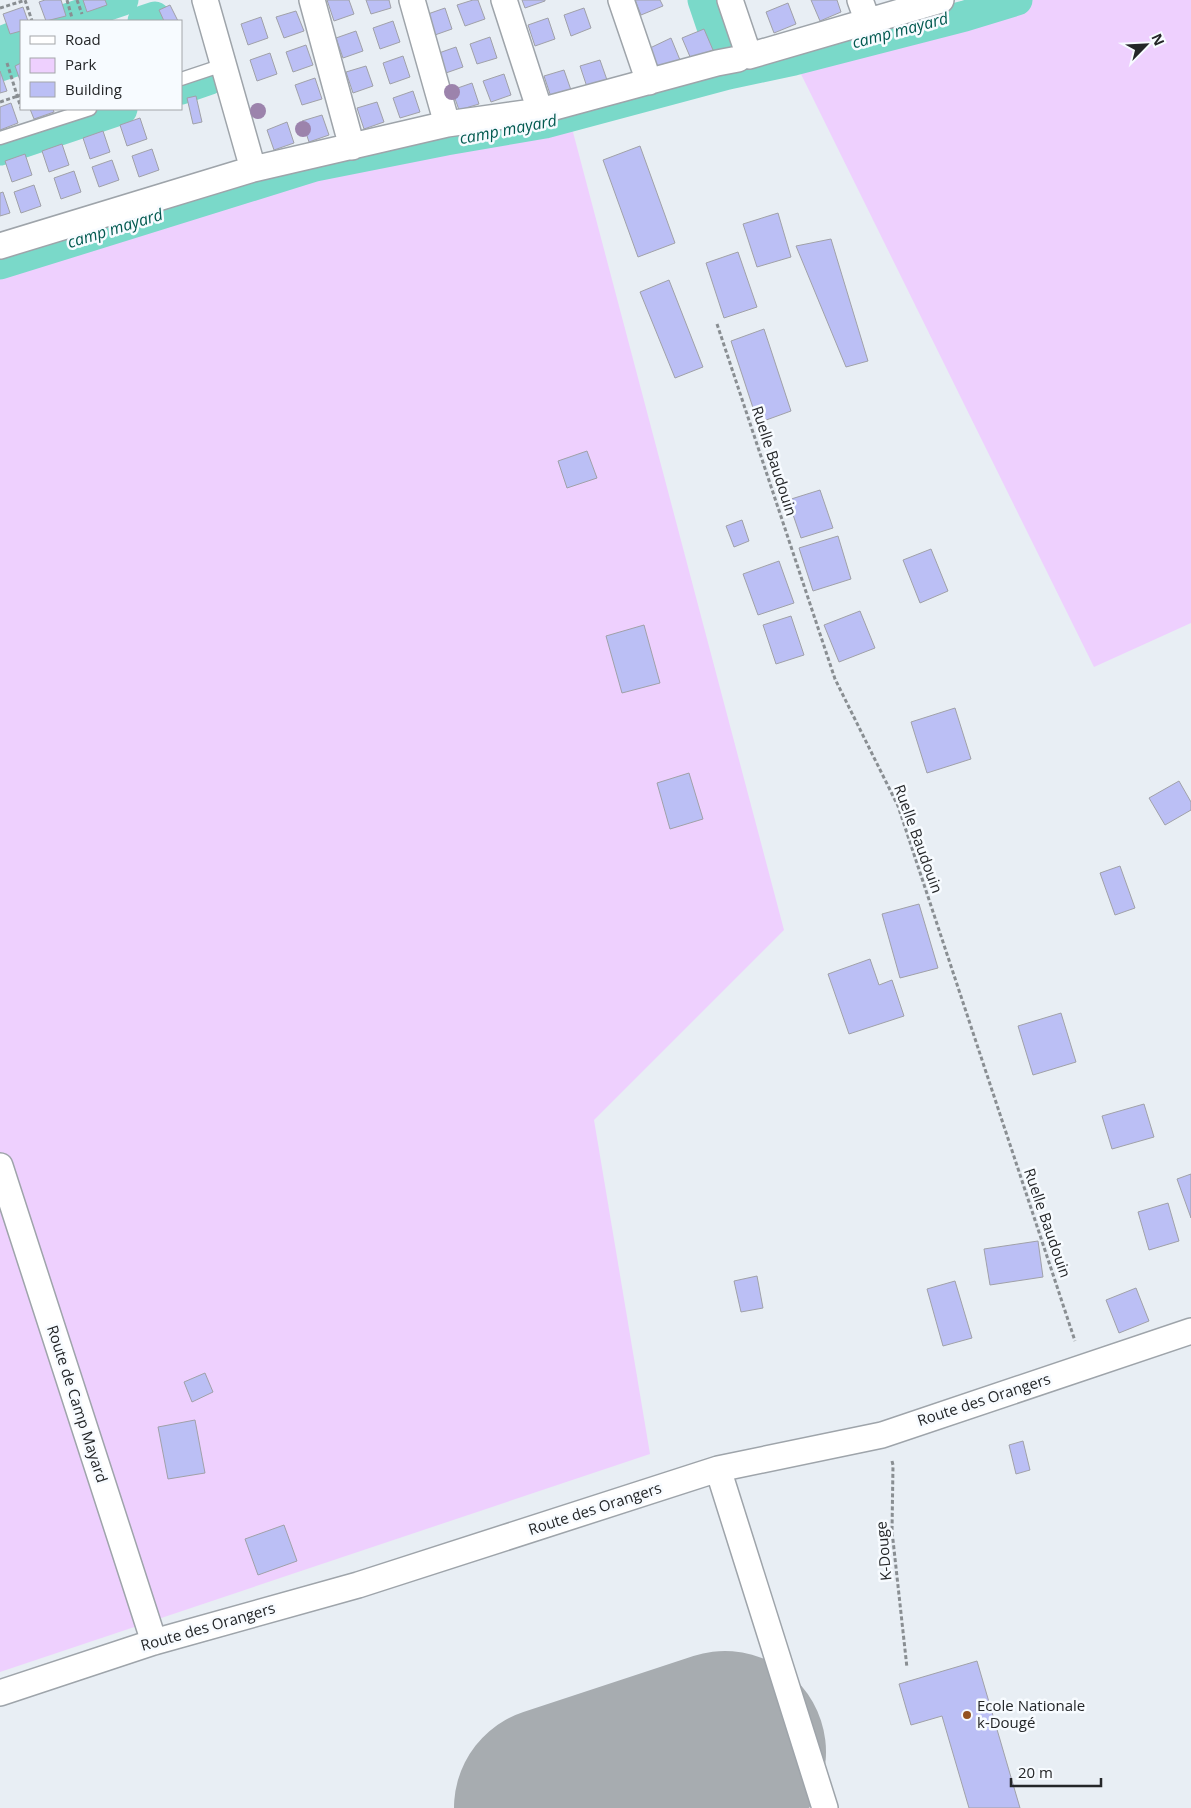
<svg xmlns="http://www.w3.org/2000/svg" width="1191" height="1808" font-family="'Open Sans',sans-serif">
  <rect width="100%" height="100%" fill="#e8eef4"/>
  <!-- green -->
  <path fill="#eed0fe" d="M 1000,0 L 1191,0 L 1191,623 L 1094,667 L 796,64 Z
    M 569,117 L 784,930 L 594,1120 L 650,1454 L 0,1672 L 0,270 L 258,189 Z"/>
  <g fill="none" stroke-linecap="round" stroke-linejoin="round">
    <!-- canal -->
    <path stroke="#7ad9c9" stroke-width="31" d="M 703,0 L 728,74
      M 61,21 L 123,0
      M 143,21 L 155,17
      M 0,42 L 21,34
      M 0,66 L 21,59
      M 181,89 L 210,79
      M 0,150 L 122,109
      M 0,264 L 315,166 L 446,140 L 545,123 L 728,74 L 794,60 L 965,16 L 1017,0"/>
    <!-- runway -->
    <path stroke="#a7acb0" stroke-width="202" d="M 555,1808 L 725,1752"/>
  </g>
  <!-- building -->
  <path fill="#bbbff5" stroke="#a0a1a8" d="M 45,0 L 61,0 L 66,16 L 46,21 L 39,2 Z
    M 83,0 L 105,0 L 107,5 L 87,12 Z
    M 327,0 L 349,0 L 354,14 L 334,21 Z
    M 366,0 L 389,0 L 391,8 L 371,14 Z
    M 473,0 L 478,0 L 485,19 L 465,26 L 457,5 Z
    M 522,0 L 545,0 L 545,1 L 525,8 Z
    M 635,0 L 660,0 L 663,6 L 641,15 Z
    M 811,0 L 837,0 L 841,12 L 820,21 Z
    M 788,3 L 796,24 L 774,33 L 766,12 Z
    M 170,5 L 178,21 L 164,21 L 159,10 Z
    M 23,7 L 28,21 L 21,21 L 21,31 L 10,34 L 3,14 Z
    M 445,8 L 452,29 L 432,36 L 425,15 Z
    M 584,8 L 591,28 L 571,36 L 564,15 Z
    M 296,11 L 304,31 L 284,38 L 276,17 Z
    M 261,17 L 268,38 L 248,45 L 241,24 Z
    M 548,18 L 555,39 L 535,46 L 528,25 Z
    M 393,21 L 400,42 L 380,49 L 373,28 Z
    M 704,29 L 713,50 L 691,59 L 682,38 Z
    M 356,31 L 363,51 L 343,58 L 336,38 Z
    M 490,37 L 497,58 L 477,64 L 470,44 Z
    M 671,38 L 680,60 L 658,69 L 650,48 Z
    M 306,45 L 313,65 L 293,72 L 286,52 Z
    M 456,47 L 463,67 L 443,74 L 436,54 Z
    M 270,53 L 277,74 L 257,81 L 250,60 Z
    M 403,56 L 410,77 L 390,84 L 383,63 Z
    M 600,60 L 607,80 L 587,87 L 580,66 Z
    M 21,63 L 21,83 L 15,66 Z
    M 366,66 L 373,86 L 353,93 L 346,72 Z
    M 564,70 L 571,90 L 551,97 L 544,76 Z
    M 0,71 L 7,91 L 0,93 Z
    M 504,74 L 511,95 L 491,102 L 483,81 Z
    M 315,78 L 322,99 L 302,105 L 295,85 Z
    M 472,83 L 479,104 L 459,110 L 452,90 Z
    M 413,91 L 420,112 L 400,118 L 393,98 Z
    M 196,96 L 202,122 L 193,124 L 187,98 Z
    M 377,102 L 384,122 L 364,129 L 357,108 Z
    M 11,103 L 18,123 L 0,130 L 0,107 Z
    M 30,109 L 53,109 L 54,112 L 34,119 Z
    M 322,115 L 329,135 L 309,142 L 302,121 Z
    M 140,118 L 147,139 L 127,146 L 120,125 Z
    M 287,122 L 294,143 L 274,150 L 267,130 Z
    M 103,131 L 110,152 L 90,159 L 83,138 Z
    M 62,144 L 69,165 L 49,172 L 42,151 Z
    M 640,146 L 675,243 L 638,257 L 603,160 Z
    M 152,149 L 159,170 L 139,177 L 132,156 Z
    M 25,154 L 32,175 L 12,182 L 5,161 Z
    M 112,160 L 119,180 L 99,187 L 92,167 Z
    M 74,171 L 81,192 L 61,199 L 54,178 Z
    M 34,185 L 41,206 L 21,213 L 14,192 Z
    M 3,192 L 10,213 L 0,216 L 0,193 Z
    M 778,213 L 791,257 L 757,267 L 743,224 Z
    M 831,239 L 868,361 L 846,367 L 796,246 Z
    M 738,252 L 757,307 L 724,318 L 706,263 Z
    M 669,280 L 703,367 L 675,378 L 640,292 Z
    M 764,329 L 791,411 L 758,423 L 731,341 Z
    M 587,451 L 597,478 L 567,488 L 558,461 Z
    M 820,490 L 833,528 L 801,538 L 788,500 Z
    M 742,520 L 749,541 L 734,547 L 726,526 Z
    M 838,536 L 851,579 L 813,591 L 799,548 Z
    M 931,549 L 948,591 L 920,603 L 903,560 Z
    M 779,561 L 794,603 L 758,615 L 743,574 Z
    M 860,611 L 875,648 L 839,662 L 824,625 Z
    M 791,616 L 804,655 L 776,664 L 763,625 Z
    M 644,625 L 660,683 L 622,693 L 606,636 Z
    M 955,708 L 971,759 L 927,773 L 911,722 Z
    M 689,773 L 703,819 L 670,829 L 657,783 Z
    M 1179,781 L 1191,802 L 1191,810 L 1165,825 L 1149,798 Z
    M 1120,866 L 1135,908 L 1115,915 L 1100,873 Z
    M 919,904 L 938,968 L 900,978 L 882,914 Z
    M 870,959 L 879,985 L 892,980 L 904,1016 L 849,1034 L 828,974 Z
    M 1061,1013 L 1076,1062 L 1033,1075 L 1018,1026 Z
    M 1144,1104 L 1154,1137 L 1112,1149 L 1102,1116 Z
    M 1191,1174 L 1191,1218 L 1177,1179 Z
    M 1168,1203 L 1179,1241 L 1149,1250 L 1138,1212 Z
    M 1038,1241 L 1043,1277 L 990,1285 L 984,1249 Z
    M 757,1276 L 763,1308 L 741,1312 L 734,1281 Z
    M 955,1281 L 972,1338 L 943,1346 L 927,1289 Z
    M 1136,1288 L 1149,1321 L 1119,1333 L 1106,1300 Z
    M 205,1373 L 213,1392 L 192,1402 L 184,1382 Z
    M 195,1420 L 205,1473 L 168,1479 L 158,1427 Z
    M 1023,1441 L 1030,1470 L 1016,1474 L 1009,1445 Z
    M 284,1525 L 297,1561 L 258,1575 L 245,1539 Z
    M 977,1661 L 1020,1808 L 969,1808 L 942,1716 L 911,1725 L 899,1684 Z"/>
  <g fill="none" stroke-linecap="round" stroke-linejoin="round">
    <!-- lane casing -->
    <g stroke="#9ea4aa" stroke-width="15">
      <path id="lane" d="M 181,79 L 223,65
        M 0,138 L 90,109"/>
    </g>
    <!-- street casing -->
    <g stroke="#9ea4aa" stroke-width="28">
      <path id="street" d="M 205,0 L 253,169
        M 312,0 L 352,147
        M 412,0 L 447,124
        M 504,0 L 540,111
        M 621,0 L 649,82
        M 730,0 L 749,56 L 941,0
        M 860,0 L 868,22
        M 0,246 L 253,169 L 447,124 L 540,111 L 717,63 L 738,59
        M 0,1166 L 154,1642
        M 718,1469 L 825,1808
        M 0,1693 L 154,1642 L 358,1585 L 718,1469 L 882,1435 L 1191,1331"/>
    </g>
    <!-- path -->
    <path stroke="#898e92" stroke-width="3" stroke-dasharray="4 2.5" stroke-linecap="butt" d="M 25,0 L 32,21
      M 67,0 L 72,18
      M 77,0 L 82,14
      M 0,8 L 26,0
      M 7,63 L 21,108
      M 0,102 L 21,95
      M 717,324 L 835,679 L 898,806 L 1075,1341
      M 892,1461 L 893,1465 L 892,1531 L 907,1668"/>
    <!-- lane -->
    <use href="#lane" stroke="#fff" stroke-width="12"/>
    <!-- street -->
    <use href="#street" stroke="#fff" stroke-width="25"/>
  </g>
  <!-- trees -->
  <g fill="#9c83ac">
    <circle cx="452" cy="92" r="8"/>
    <circle cx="258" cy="111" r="8"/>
    <circle cx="303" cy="129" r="8"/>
  </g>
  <!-- markers -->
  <circle fill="#945220" stroke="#f7fbff" stroke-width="2" cx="967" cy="1715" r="5"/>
  <g text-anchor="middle" stroke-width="5" stroke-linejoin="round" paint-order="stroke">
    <!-- street labels -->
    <g font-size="15" fill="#242628" stroke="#f7fbff">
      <text transform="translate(774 461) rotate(72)" y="5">Ruelle Baudouin</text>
      <text transform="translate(918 839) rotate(70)" y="5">Ruelle Baudouin</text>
      <text transform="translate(1047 1223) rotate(71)" y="5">Ruelle Baudouin</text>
      <text transform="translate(984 1400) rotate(-18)" y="5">Route des Orangers</text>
      <text transform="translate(77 1404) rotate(72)" y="5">Route de Camp Mayard</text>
      <text transform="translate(595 1509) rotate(-18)" y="5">Route des Orangers</text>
      <text transform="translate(884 1551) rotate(-95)" y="5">K-Douge</text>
      <text transform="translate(208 1627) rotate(-16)" y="5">Route des Orangers</text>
    </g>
    <!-- poi labels -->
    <g font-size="15" fill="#242628" stroke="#f7fbff" text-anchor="start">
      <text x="977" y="1711">Ecole Nationale<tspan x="977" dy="17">k-Dougé</tspan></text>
    </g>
    <!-- water labels -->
    <g font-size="16" font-style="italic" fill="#01594f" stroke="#f7fbff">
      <text transform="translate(900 30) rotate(-15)" y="6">camp mayard</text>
      <text transform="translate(508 129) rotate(-11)" y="6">camp mayard</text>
      <text transform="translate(115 228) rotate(-17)" y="6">camp mayard</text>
    </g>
  </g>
  <!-- legend -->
  <rect x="20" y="20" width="162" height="90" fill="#f7fbff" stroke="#a3a6a9"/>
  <rect x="30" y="36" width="25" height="8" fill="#ffffff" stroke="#a3a6a9"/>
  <text x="65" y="45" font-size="15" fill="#242628">Road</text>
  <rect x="30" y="58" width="25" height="15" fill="#eed0fe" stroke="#a3a6a9"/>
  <text x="65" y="70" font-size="15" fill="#242628">Park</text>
  <rect x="30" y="82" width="25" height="15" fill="#bbbff5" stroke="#a3a6a9"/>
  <text x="65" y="95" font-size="15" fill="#242628">Building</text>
  <!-- north arrow -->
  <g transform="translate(1146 45) rotate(66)" stroke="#f7fbff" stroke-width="4" paint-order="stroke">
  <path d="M0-4L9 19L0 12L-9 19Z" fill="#242628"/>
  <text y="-8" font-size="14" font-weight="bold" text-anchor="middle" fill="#242628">N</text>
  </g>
  <!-- scale -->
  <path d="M1011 1778v8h90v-8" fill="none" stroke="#242628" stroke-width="2.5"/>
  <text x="1018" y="1778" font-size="15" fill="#242628" stroke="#f7fbff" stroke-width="4" paint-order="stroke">20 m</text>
</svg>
